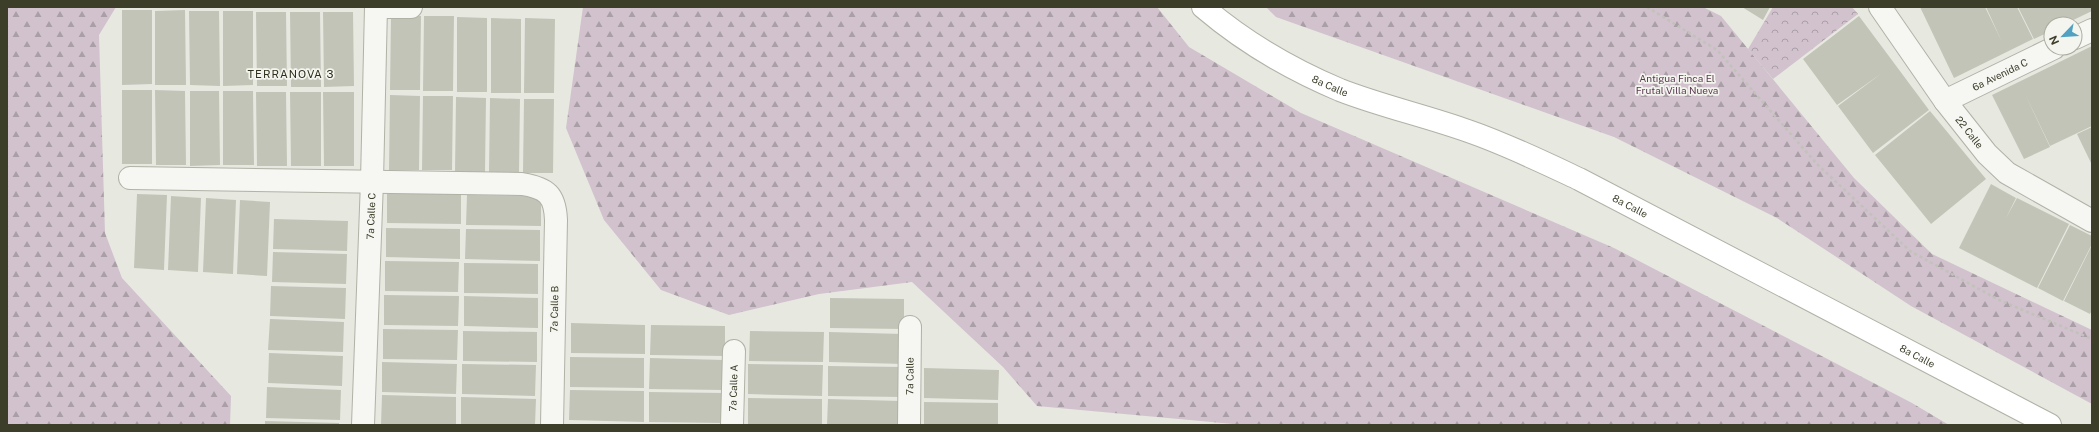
<svg xmlns="http://www.w3.org/2000/svg" width="2099" height="432" font-family="'Public Sans',sans-serif">
  <defs>
    <pattern id="forest-firs" width="22" height="20" patternUnits="userSpaceOnUse"><rect width="22" height="20" fill="#d1c2ce"/><path d="M5 1l3.5 6h-7zM16 11l3.5 6h-7z" fill="#ab9fa7"/></pattern>
    <pattern id="park-crowns" width="20" height="18" patternUnits="userSpaceOnUse"><rect width="20" height="18" fill="#d1c2ce"/><path d="M2 6a3 3 0 1 1 6 0M12 15a3 3 0 1 1 6 0" fill="none" stroke="#ab9fa7"/></pattern>
  </defs>
  <rect width="100%" height="100%" fill="#e7e8e0"/>
  <!-- forest -->
  <path fill="url(#forest-firs)" d="M 7,7 L 116,7 L 99,35 L 105,233 L 122,278 L 231,396 L 230,425 L 7,425 Z
    M 583,7 L 1157,7 L 1189,47 L 1301,113 L 1614,248 L 1912,403 L 1949,425 L 1244,425 L 1037,406 L 1003,367 L 912,282 L 819,294 L 729,315 L 661,290 L 604,220 L 566,128 Z
    M 1266,7 L 1703,7 L 1721,16 L 1854,178 L 1932,254 L 2092,330 L 2092,404 L 1911,306 L 1777,218 L 1614,137 L 1276,17 Z"/>
  <!-- park -->
  <path fill="url(#park-crowns)" d="M 1773,7 L 1852,7 L 1858,14 L 1773,79 L 1748,49 Z"/>
  <!-- building -->
  <path fill="#c3c4b8" d="M 1742,7 L 1770,7 L 1763,20 Z
    M 1920,7 L 1985,7 L 2002,42 L 1986,7 L 2017,7 L 2033,39 L 1954,78 Z
    M 2018,7 L 2092,7 L 2092,11 L 2065,24 L 2051,24 L 2051,31 L 2034,39 Z
    M 122,10 L 152,10 L 152,84 L 122,85 Z
    M 185,10 L 186,85 L 155,85 L 155,11 Z
    M 189,11 L 219,11 L 220,86 L 190,85 Z
    M 223,11 L 253,11 L 253,85 L 223,86 Z
    M 256,12 L 286,12 L 287,86 L 257,86 Z
    M 290,12 L 320,12 L 321,87 L 291,87 Z
    M 323,12 L 353,12 L 354,86 L 324,87 Z
    M 391,15 L 421,16 L 420,90 L 390,90 Z
    M 424,16 L 454,16 L 453,91 L 423,91 Z
    M 1859,16 L 1929,110 L 1873,153 L 1838,106 L 1882,73 L 1837,105 L 1803,59 Z
    M 457,17 L 487,18 L 487,92 L 457,92 Z
    M 491,18 L 521,19 L 521,93 L 491,93 Z
    M 525,18 L 555,19 L 554,93 L 524,93 Z
    M 2092,46 L 2092,126 L 2050,146 L 2024,92 L 2050,147 L 2024,159 L 1992,95 Z
    M 122,90 L 152,90 L 152,164 L 122,164 Z
    M 155,90 L 185,91 L 186,165 L 156,165 Z
    M 190,91 L 219,91 L 220,165 L 190,166 Z
    M 223,91 L 253,91 L 254,165 L 223,165 Z
    M 256,92 L 286,92 L 287,166 L 257,166 Z
    M 290,92 L 321,92 L 321,166 L 291,166 Z
    M 323,92 L 354,92 L 354,166 L 324,166 Z
    M 390,95 L 420,96 L 419,170 L 389,170 Z
    M 423,96 L 453,96 L 452,170 L 422,170 Z
    M 456,97 L 486,98 L 485,172 L 455,172 Z
    M 490,98 L 520,99 L 519,173 L 489,173 Z
    M 524,99 L 554,99 L 553,173 L 523,173 Z
    M 1930,111 L 1986,179 L 1931,224 L 1875,155 Z
    M 2092,127 L 2092,165 L 2077,134 Z
    M 1991,184 L 2016,198 L 2006,218 L 2017,198 L 2069,224 L 2037,288 L 1959,248 Z
    M 387,193 L 461,194 L 461,224 L 387,223 Z
    M 137,194 L 167,195 L 164,270 L 134,268 Z
    M 467,195 L 541,196 L 541,226 L 466,225 Z
    M 171,196 L 201,198 L 198,272 L 168,270 Z
    M 206,198 L 236,200 L 233,274 L 203,272 Z
    M 240,200 L 270,202 L 267,276 L 237,274 Z
    M 274,219 L 348,221 L 347,251 L 273,249 Z
    M 2070,225 L 2092,236 L 2092,244 L 2063,301 L 2038,288 Z
    M 386,228 L 460,229 L 460,259 L 386,257 Z
    M 466,229 L 540,230 L 540,261 L 465,259 Z
    M 2092,245 L 2092,310 L 2090,314 L 2064,301 Z
    M 273,252 L 347,254 L 346,284 L 272,282 Z
    M 385,261 L 459,262 L 458,292 L 385,291 Z
    M 464,263 L 538,264 L 538,294 L 464,293 Z
    M 271,286 L 346,288 L 345,319 L 270,316 Z
    M 384,295 L 459,296 L 458,326 L 384,325 Z
    M 464,296 L 538,298 L 538,328 L 464,326 Z
    M 830,298 L 904,299 L 904,329 L 830,328 Z
    M 270,319 L 344,322 L 343,352 L 268,350 Z
    M 571,323 L 645,325 L 645,354 L 571,353 Z
    M 651,325 L 725,326 L 725,356 L 650,355 Z
    M 383,329 L 458,330 L 457,360 L 383,359 Z
    M 463,331 L 537,332 L 537,362 L 463,361 Z
    M 750,331 L 824,332 L 823,362 L 749,361 Z
    M 829,332 L 903,334 L 903,364 L 829,362 Z
    M 269,353 L 343,356 L 342,386 L 268,383 Z
    M 570,357 L 644,358 L 644,388 L 570,387 Z
    M 650,358 L 724,360 L 723,390 L 649,389 Z
    M 382,362 L 457,364 L 456,394 L 382,392 Z
    M 462,364 L 536,365 L 535,396 L 462,394 Z
    M 748,364 L 823,365 L 822,396 L 748,394 Z
    M 828,366 L 902,367 L 901,397 L 828,396 Z
    M 924,368 L 999,370 L 998,400 L 924,398 Z
    M 267,387 L 341,390 L 340,420 L 266,418 Z
    M 570,390 L 644,391 L 644,422 L 569,420 Z
    M 649,392 L 724,393 L 723,423 L 649,422 Z
    M 382,395 L 456,397 L 456,425 L 381,425 Z
    M 461,397 L 536,399 L 535,425 L 461,425 Z
    M 748,398 L 822,399 L 822,425 L 748,425 Z
    M 828,399 L 901,401 L 901,425 L 827,425 Z
    M 924,402 L 998,403 L 998,425 L 924,425 Z
    M 265,421 L 339,423 L 339,425 L 265,425 Z"/>
  <g fill="none" stroke-linecap="round" stroke-linejoin="round">
    <!-- minor casing -->
    <g stroke="#b0b2a6" stroke-width="24">
      <g id="minor">
        <path d="M 376,7 L 411,7"/>
        <path id="s1" d="M 1880,7 L 1945,101 L 1987,154 L 2007,173 L 2092,221"/>
        <path d="M 2075,38 L 2092,30"/>
        <path id="s2" d="M 1945,101 L 2054,48"/>
        <path d="M 130,178 L 522,184 C 547,188 555,195 556,220 L 552,425"/>
        <path id="s3" d="M 363,425 L 372,181 L 376,7"/>
        <path id="s4" d="M 732,425 L 734,351"/>
        <path id="s5" d="M 909,425 L 910,327"/>
      </g>
    </g>
    <!-- secondary casing -->
    <g stroke="#b0b2a6" stroke-width="24">
      <g id="secondary">
        <path id="s6" d="M 1203,7 C 1244,42 1290,69 1340,90 C 1381,106 1426,116 1468,131 C 1506,144 1543,162 1579,179 L 2050,425"/>
      </g>
    </g>
    <!-- path -->
    <path stroke="#c2c2ba" stroke-width="2.5" stroke-dasharray="3 3" stroke-linecap="butt" d="M 1647,7 L 1717,50 L 1818,165 L 1910,251 L 1999,300 L 2092,339"/>
    <!-- minor -->
    <use href="#minor" stroke="#f6f6f2" stroke-width="22"/>
    <!-- secondary -->
    <use href="#secondary" stroke="#fff" stroke-width="22"/>
  </g>
  <g text-anchor="middle" stroke-width="3.5" stroke-linejoin="round" paint-order="stroke">
    <!-- street labels -->
    <g font-size="10" fill="#3c3e2a" stroke="#f5f5ef">
      <text dy="4" stroke="none"><textPath href="#s2" startOffset="61">6a Avenida C</textPath></text>
      <text dy="4" stroke="none"><textPath href="#s6" startOffset="150">8a Calle</textPath></text>
      <text dy="4" stroke="none"><textPath href="#s1" startOffset="154">22 Calle</textPath></text>
      <text dy="4" stroke="none"><textPath href="#s6" startOffset="474">8a Calle</textPath></text>
      <text dy="4" stroke="none"><textPath href="#s3" startOffset="209">7a Calle C</textPath></text>
      <text transform="translate(554 309) rotate(-89)" y="4">7a Calle B</text>
      <text dy="4" stroke="none"><textPath href="#s6" startOffset="798">8a Calle</textPath></text>
      <text dy="4" stroke="none"><textPath href="#s5" startOffset="49">7a Calle</textPath></text>
      <text dy="4" stroke="none"><textPath href="#s4" startOffset="37">7a Calle A</textPath></text>
    </g>
    <!-- park labels -->
    <g font-size="10" fill="#583950" stroke="#f5f5ef">
      <text x="1677" y="82">Antigua Finca El<tspan x="1677" dy="12">Frutal Villa Nueva</tspan></text>
    </g>
    <!-- neighbourhood labels -->
    <g font-size="11" letter-spacing="1" fill="#2d2f1c" stroke="#f5f5ef">
      <text x="291" y="78">TERRANOVA 3</text>
    </g>
  </g>
  <!-- border -->
  <rect width="2099" height="432" fill="none" stroke="#3c3e2a" stroke-width="16"/>
  <!-- north arrow -->
  <g transform="translate(2063 36) rotate(245)"><circle r="19" fill="#f5f5ef" stroke="#abaca0"/>
  <path d="M0-3L7 15L0 10L-7 15Z" fill="#50a1c2"/>
  <text y="-6" font-size="11" font-weight="bold" text-anchor="middle" fill="#3c3e2a">N</text>
  </g>
</svg>
